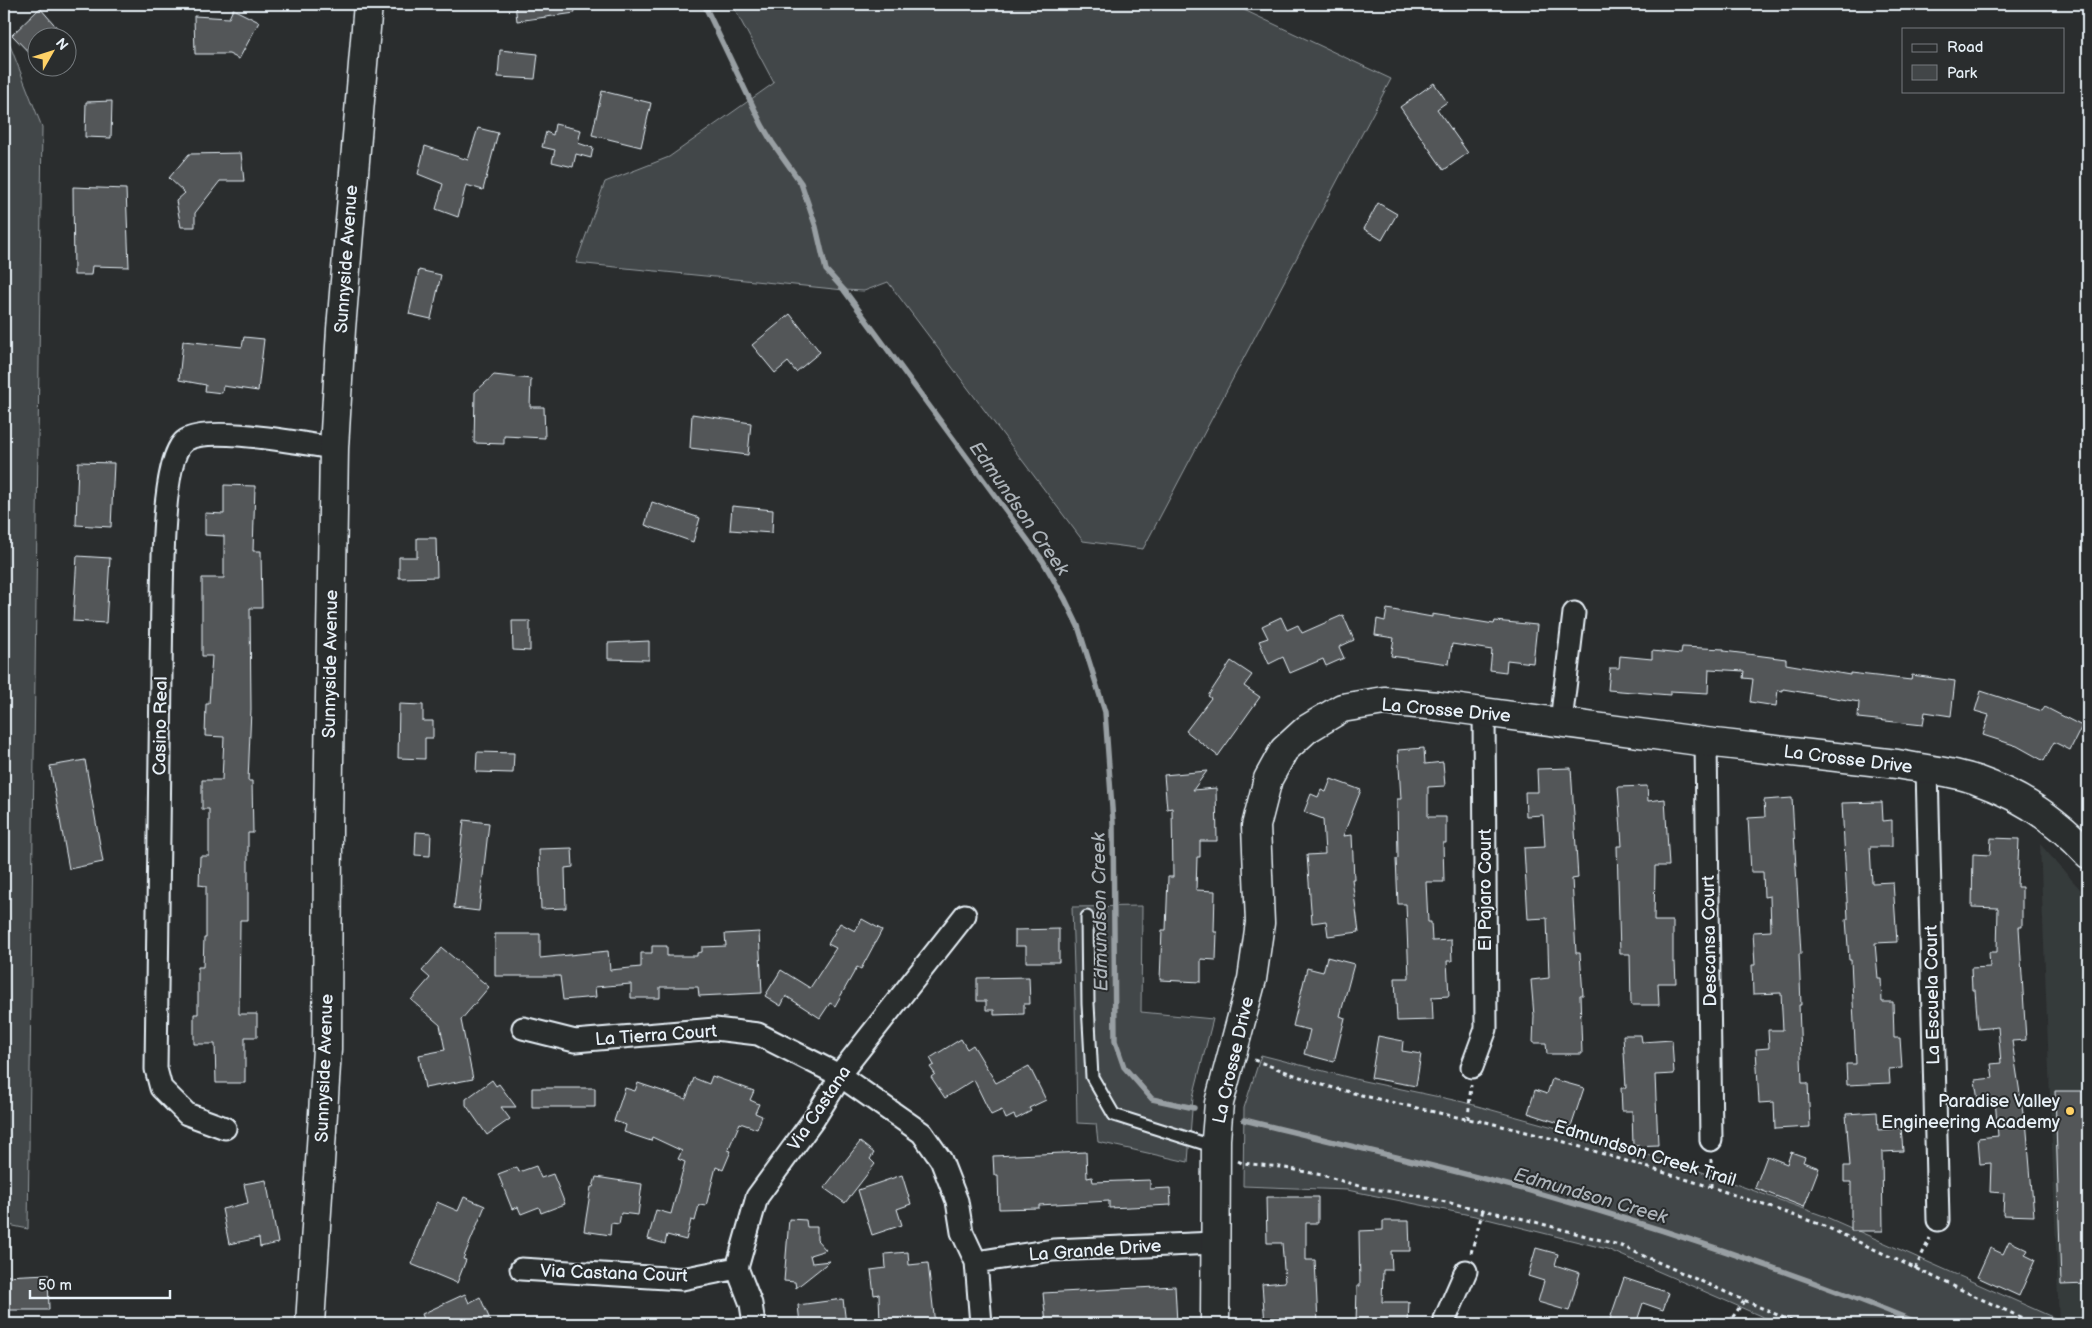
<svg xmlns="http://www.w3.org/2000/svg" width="2092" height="1328" font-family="'Balsamiq Sans',sans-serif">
  <rect width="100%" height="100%" fill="#2a2d2e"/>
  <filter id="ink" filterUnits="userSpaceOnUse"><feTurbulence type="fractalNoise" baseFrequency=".02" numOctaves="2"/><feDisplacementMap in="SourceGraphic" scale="10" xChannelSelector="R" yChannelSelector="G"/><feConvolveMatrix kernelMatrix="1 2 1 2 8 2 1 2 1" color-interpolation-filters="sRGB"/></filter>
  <g filter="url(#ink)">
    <!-- built -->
    <path fill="#363a3b" d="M 2040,844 L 2088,898 L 2088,1324 L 2059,1324 Z"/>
    <!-- green -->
    <path fill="#424648" stroke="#959ca0" d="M 732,4 L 1244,4 L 1242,9 L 1391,79 L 1143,549 L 1083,541 L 888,282 L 864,291 L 844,290 L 576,263 L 605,182 L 669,157 L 774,83 Z
      M 4,30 L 42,127 L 28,1229 L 4,1224 Z
      M 1142,906 L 1141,1012 L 1213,1019 L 1193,1097 L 1188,1162 L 1098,1142 L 1096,1124 L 1077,1123 L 1075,999 L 1072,907 Z
      M 1261,1055 L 1359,1080 L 1463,1102 L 1600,1140 L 1702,1172 L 1824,1216 L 2068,1324 L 1779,1324 L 1607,1249 L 1475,1216 L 1347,1190 L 1243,1186 L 1244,1108 Z"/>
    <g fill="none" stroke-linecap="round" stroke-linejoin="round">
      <!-- stream -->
      <path stroke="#989fa3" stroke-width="5.5" d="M 704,4 L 762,125 L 772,142 L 801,183 L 816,227 L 826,270 L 844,290 L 1043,561 L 1065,599 L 1078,626 L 1105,712 L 1113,822 L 1115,1041 L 1124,1067 L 1152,1099 L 1194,1108
        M 1244,1120 C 1341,1144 1438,1166 1534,1192 C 1666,1229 1795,1273 1921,1324"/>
    </g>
    <!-- building -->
    <path fill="#535759" stroke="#e8f1f8" d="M 515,4 L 574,4 L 575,13 L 517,21 Z
      M 40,8 L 66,38 L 38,38 L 38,62 L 12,35 Z
      M 233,9 L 259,22 L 239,59 L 229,54 L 195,54 L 194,16 L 229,18 Z
      M 500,50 L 538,54 L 535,79 L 498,77 Z
      M 1434,83 L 1447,102 L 1437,109 L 1468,153 L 1444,170 L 1400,107 Z
      M 602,91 L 651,103 L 641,147 L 592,135 Z
      M 112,101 L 111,138 L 85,137 L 86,102 Z
      M 555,124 L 581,130 L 578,143 L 593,148 L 591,158 L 576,154 L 573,167 L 552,162 L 555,150 L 542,147 L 546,132 L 553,135 Z
      M 478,128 L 498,133 L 483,190 L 466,185 L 458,217 L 436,209 L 443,184 L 418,174 L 425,146 L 468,160 Z
      M 241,153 L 244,181 L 220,181 L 195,213 L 195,227 L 181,227 L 176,201 L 185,193 L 169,178 L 189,154 Z
      M 73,187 L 126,189 L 129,267 L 92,266 L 91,275 L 74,275 Z
      M 1378,203 L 1397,214 L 1382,240 L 1364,229 Z
      M 419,270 L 441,275 L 431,319 L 409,314 Z
      M 790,314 L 820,352 L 796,372 L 788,362 L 775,373 L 752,345 Z
      M 244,337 L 264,339 L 258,391 L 223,386 L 222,393 L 205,391 L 206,385 L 179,380 L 183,341 L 242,347 Z
      M 494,375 L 531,379 L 530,407 L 544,407 L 545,438 L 504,436 L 504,444 L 474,443 L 475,392 Z
      M 692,414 L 751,423 L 748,455 L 690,448 Z
      M 78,462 L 114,463 L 111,527 L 76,525 Z
      M 224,485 L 255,486 L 253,551 L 261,551 L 262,608 L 250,608 L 251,709 L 248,781 L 252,781 L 253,833 L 248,833 L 248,920 L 240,920 L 239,1014 L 257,1014 L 257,1037 L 245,1037 L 245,1083 L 216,1083 L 215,1044 L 194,1044 L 194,1014 L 198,1014 L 198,967 L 203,967 L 204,938 L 206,938 L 206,886 L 199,885 L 200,856 L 209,856 L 209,809 L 202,809 L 202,780 L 222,780 L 224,737 L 205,736 L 206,704 L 209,704 L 212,656 L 202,656 L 202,578 L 224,578 L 224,536 L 205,535 L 205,513 L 224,514 Z
      M 652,502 L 700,518 L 693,542 L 645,525 Z
      M 732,506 L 773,510 L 772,533 L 730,530 Z
      M 417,538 L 436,538 L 437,577 L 399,578 L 399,557 L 417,557 Z
      M 77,556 L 110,558 L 106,623 L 73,621 Z
      M 1387,609 L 1432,617 L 1432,614 L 1494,624 L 1495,621 L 1537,625 L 1533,663 L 1507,660 L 1506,672 L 1490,670 L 1492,650 L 1452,644 L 1449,664 L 1391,656 L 1394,638 L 1375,635 L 1377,619 L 1385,621 Z
      M 1343,615 L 1354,640 L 1339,647 L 1344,658 L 1326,666 L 1323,659 L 1290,673 L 1283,657 L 1269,664 L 1259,641 L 1268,638 L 1262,626 L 1281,617 L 1287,630 L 1298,625 L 1302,633 Z
      M 512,621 L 530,621 L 530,651 L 513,650 Z
      M 649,641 L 649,660 L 608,659 L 608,643 Z
      M 1682,647 L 1724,649 L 1724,651 L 1786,659 L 1786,664 L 1850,675 L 1850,673 L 1911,680 L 1912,675 L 1955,681 L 1951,716 L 1925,712 L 1923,725 L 1858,718 L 1859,702 L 1783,689 L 1783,691 L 1778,690 L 1776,706 L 1750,702 L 1753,679 L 1743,678 L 1744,671 L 1709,669 L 1708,693 L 1670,691 L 1670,695 L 1608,690 L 1610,668 L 1619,668 L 1620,656 L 1652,659 L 1652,651 L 1681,654 Z
      M 1231,661 L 1252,675 L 1244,686 L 1260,697 L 1218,756 L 1186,731 L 1211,698 L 1208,696 Z
      M 1981,691 L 2042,711 L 2045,707 L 2082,726 L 2070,750 L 2054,742 L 2044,761 L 2017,746 L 1983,735 L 1989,715 L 1975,711 Z
      M 399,704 L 423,705 L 423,721 L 433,721 L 433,738 L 425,738 L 425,759 L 398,758 Z
      M 1424,748 L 1425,764 L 1443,762 L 1445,786 L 1428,787 L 1428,817 L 1446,817 L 1446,843 L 1443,843 L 1444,882 L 1426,882 L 1428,922 L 1431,922 L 1432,941 L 1451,940 L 1452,961 L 1447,961 L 1449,996 L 1432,997 L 1433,1020 L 1397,1021 L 1395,978 L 1409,978 L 1406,904 L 1398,904 L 1396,859 L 1398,858 L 1397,799 L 1401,799 L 1398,750 Z
      M 477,752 L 514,753 L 513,773 L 476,772 Z
      M 85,760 L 103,862 L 69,869 L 50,766 Z
      M 1571,768 L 1578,878 L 1572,879 L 1576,953 L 1580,953 L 1583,995 L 1580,995 L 1582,1054 L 1547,1054 L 1546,1043 L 1533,1043 L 1534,1016 L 1531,980 L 1549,978 L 1547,918 L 1528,919 L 1524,848 L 1545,847 L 1543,815 L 1526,816 L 1525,792 L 1538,792 L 1537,769 Z
      M 1207,771 L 1193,790 L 1216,788 L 1217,841 L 1200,841 L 1200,857 L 1197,857 L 1196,890 L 1215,891 L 1214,932 L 1217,932 L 1216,960 L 1201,959 L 1201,982 L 1160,980 L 1162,930 L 1166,930 L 1168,877 L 1173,877 L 1172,808 L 1167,809 L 1164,775 Z
      M 1331,779 L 1361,790 L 1343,836 L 1352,835 L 1354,879 L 1352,879 L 1359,932 L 1328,936 L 1326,921 L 1312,923 L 1307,855 L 1325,854 L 1323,819 L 1304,812 L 1311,794 L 1318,797 L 1321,790 L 1326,792 Z
      M 1647,786 L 1648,801 L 1665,799 L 1669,866 L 1655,866 L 1654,921 L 1673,921 L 1673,963 L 1675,962 L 1676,983 L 1658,983 L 1659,1005 L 1631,1005 L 1630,954 L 1620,954 L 1617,846 L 1622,846 L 1618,787 Z
      M 1792,798 L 1801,954 L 1799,954 L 1801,1005 L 1799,1005 L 1802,1083 L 1808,1083 L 1810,1127 L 1775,1129 L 1774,1102 L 1759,1103 L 1756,1049 L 1769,1048 L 1768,1030 L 1783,1030 L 1781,993 L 1753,994 L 1752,965 L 1755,965 L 1753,932 L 1771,931 L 1770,896 L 1764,897 L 1763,872 L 1751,872 L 1748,818 L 1765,817 L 1764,800 Z
      M 1882,802 L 1883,821 L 1892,820 L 1892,847 L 1870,847 L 1872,883 L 1893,882 L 1897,942 L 1875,943 L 1878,978 L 1881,978 L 1882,1002 L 1893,1002 L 1894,1038 L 1900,1038 L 1902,1068 L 1889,1069 L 1890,1083 L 1847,1085 L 1846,1064 L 1856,1064 L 1851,960 L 1849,960 L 1846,919 L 1848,919 L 1842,803 Z
      M 464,820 L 489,823 L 479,911 L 454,908 Z
      M 416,832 L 431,833 L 430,856 L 415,855 Z
      M 1991,838 L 2019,839 L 2017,887 L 2022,887 L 2022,927 L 2019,927 L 2026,1040 L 2012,1041 L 2024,1120 L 2026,1120 L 2034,1216 L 2003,1215 L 2004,1193 L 1990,1192 L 1991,1163 L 1980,1164 L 1978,1138 L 1998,1136 L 1995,1099 L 1978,1101 L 1975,1080 L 1993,1078 L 1991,1064 L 2001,1063 L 1998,1027 L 1978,1029 L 1975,990 L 1972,990 L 1971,968 L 1990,967 L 1989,952 L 1997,952 L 1998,908 L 1972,907 L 1973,854 L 1990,855 Z
      M 572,848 L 573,867 L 565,868 L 566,908 L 541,909 L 539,849 Z
      M 862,919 L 882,930 L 861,969 L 857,967 L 835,1006 L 830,1003 L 820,1018 L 786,996 L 781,1006 L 765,996 L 781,970 L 810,988 L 836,948 L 828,944 L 840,923 L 855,931 Z
      M 1059,929 L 1059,962 L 1026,962 L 1026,946 L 1015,946 L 1015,930 Z
      M 759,932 L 762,993 L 699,996 L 698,987 L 660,987 L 660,998 L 631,998 L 631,984 L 595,987 L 596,997 L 563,1000 L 560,976 L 495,976 L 495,934 L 540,934 L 540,958 L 608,951 L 610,970 L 641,967 L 641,953 L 652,953 L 652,946 L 667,946 L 667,956 L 697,956 L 697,953 L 702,952 L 702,947 L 726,946 L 725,934 Z
      M 442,948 L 489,987 L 461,1020 L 473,1079 L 425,1088 L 419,1055 L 445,1050 L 440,1025 L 411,1000 L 430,978 L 422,971 Z
      M 1327,957 L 1354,964 L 1340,1016 L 1345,1018 L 1334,1062 L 1304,1054 L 1310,1030 L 1293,1026 L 1307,968 L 1323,972 Z
      M 1029,977 L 1030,1004 L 1024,1004 L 1024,1014 L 994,1015 L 994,1010 L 986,1010 L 986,1001 L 977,1001 L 977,978 Z
      M 1623,1035 L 1641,1035 L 1642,1042 L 1672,1040 L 1674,1074 L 1655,1075 L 1658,1145 L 1633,1146 L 1632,1111 L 1622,1111 L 1621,1088 L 1626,1088 Z
      M 1378,1036 L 1403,1041 L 1402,1051 L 1421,1054 L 1416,1086 L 1371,1078 Z
      M 961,1039 L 967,1049 L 973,1045 L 996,1083 L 1029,1066 L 1046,1100 L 1029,1108 L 1031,1111 L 1016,1119 L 1014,1115 L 1006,1119 L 1002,1110 L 991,1115 L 974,1080 L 945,1098 L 931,1077 L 935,1074 L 930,1067 L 934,1065 L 930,1058 Z
      M 712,1076 L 754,1091 L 750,1100 L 759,1104 L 755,1113 L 762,1116 L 757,1129 L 740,1123 L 728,1150 L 731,1151 L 723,1170 L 716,1167 L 706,1206 L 699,1205 L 695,1221 L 691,1220 L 686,1240 L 667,1235 L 665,1244 L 648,1239 L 656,1210 L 671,1214 L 685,1162 L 678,1159 L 682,1151 L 652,1137 L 651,1141 L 624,1132 L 626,1125 L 614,1121 L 625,1088 L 635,1091 L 638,1083 L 686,1099 L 694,1078 L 709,1084 Z
      M 1552,1079 L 1584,1088 L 1571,1127 L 1528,1113 L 1535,1090 L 1547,1094 Z
      M 492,1080 L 496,1086 L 499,1084 L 516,1107 L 501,1107 L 510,1119 L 487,1135 L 466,1105 L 466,1099 Z
      M 532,1088 L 595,1088 L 595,1107 L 532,1107 Z
      M 2055,1091 L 2087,1091 L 2088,1284 L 2061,1285 Z
      M 1877,1112 L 1878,1130 L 1901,1128 L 1903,1151 L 1882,1152 L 1883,1231 L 1851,1231 L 1851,1182 L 1844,1182 L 1844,1166 L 1850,1166 L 1846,1114 Z
      M 860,1142 L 874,1153 L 870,1159 L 875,1164 L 845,1203 L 824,1188 Z
      M 1086,1152 L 1087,1178 L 1092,1177 L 1093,1182 L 1150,1180 L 1150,1189 L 1170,1188 L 1171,1205 L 1109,1208 L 1109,1201 L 1039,1205 L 1039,1208 L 999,1209 L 998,1175 L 994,1175 L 993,1156 Z
      M 1791,1152 L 1805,1157 L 1803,1162 L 1819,1168 L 1804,1207 L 1755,1188 L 1767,1156 L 1787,1164 Z
      M 536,1166 L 541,1178 L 553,1174 L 565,1204 L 541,1213 L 539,1207 L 521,1214 L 518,1207 L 512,1209 L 498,1174 L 517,1167 L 519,1172 Z
      M 902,1175 L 911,1204 L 897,1209 L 902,1225 L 872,1235 L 858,1190 Z
      M 596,1177 L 642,1184 L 638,1215 L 621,1213 L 619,1224 L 611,1223 L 610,1235 L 584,1231 L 591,1187 L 593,1187 Z
      M 266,1180 L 278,1243 L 260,1247 L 259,1238 L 229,1244 L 222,1209 L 248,1203 L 244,1184 Z
      M 464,1197 L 485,1206 L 463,1259 L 466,1260 L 457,1283 L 411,1264 L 437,1202 L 458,1211 Z
      M 1266,1197 L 1318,1197 L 1318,1223 L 1306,1223 L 1306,1260 L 1315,1260 L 1318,1324 L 1265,1324 L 1262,1284 L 1285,1282 L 1282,1243 L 1267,1243 Z
      M 789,1219 L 806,1220 L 807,1227 L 817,1227 L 817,1240 L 826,1250 L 810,1255 L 812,1263 L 830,1261 L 796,1288 L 795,1282 L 784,1281 Z
      M 1383,1221 L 1409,1221 L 1410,1251 L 1391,1251 L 1392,1270 L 1383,1270 L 1382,1302 L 1409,1302 L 1408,1324 L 1356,1324 L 1357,1286 L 1360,1286 L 1359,1231 L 1383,1230 Z
      M 2009,1241 L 2028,1250 L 2025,1255 L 2035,1260 L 2019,1296 L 1977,1277 L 1990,1248 L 2003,1254 Z
      M 1536,1248 L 1558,1254 L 1555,1265 L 1580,1273 L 1569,1311 L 1538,1302 L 1544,1281 L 1528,1276 Z
      M 908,1252 L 909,1265 L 928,1263 L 935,1324 L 880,1324 L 879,1294 L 874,1295 L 871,1270 L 886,1268 L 885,1254 Z
      M 48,1274 L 49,1310 L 4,1310 L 4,1276 Z
      M 1624,1278 L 1669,1293 L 1663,1310 L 1643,1303 L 1636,1324 L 1626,1324 L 1610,1319 Z
      M 1175,1286 L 1177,1323 L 1046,1324 L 1043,1293 Z
      M 465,1294 L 469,1303 L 480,1297 L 492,1324 L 426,1324 L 422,1314 Z
      M 843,1299 L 846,1324 L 800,1324 L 798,1305 Z"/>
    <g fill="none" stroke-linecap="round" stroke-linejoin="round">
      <!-- service casing -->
      <g stroke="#e8f1f8" stroke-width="15">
        <path id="service" d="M 1087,917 L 1088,1004 L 1092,1077 L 1114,1115 L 1215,1147"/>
      </g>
      <!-- minor casing -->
      <g stroke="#e8f1f8" stroke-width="25">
        <path id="minor" d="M 1561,722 L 1574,613
          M 1706,742 L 1711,1140
          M 1927,769 L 1938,1220
          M 523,1028 L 575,1041 L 715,1029 L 758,1034 L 841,1076
          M 1472,1067 L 1486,1029 L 1484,712
          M 839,1075 L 922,1133 L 941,1160 L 957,1201 L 962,1232 L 976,1262 L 981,1324
          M 225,1128 L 187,1114 L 161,1088 L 156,1069 L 162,596 C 163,566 162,455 186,440 C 210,425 303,444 334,448
          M 976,1262 L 1053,1250 L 1215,1243
          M 521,1269 L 682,1279 L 737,1268
          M 754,1324 L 751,1304 L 737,1268 L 757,1197 L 814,1119 L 841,1076 L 839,1075 L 965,915
          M 1445,1324 L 1445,1319 L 1466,1271"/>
      </g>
      <!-- tertiary casing -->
      <g stroke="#e8f1f8" stroke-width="31">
        <path id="tertiary" d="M 310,1324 L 327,1049 L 328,823 L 334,448 L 341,329 L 368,4
          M 1215,1324 L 1216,1139 L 1219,1103 L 1252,979 L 1260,923 L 1256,826 L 1268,779 L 1284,750 L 1307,729 L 1342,708 L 1384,701 L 1438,706 L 1706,742 L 1897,764 C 1922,769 1952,771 1976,780 C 2019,795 2058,821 2088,854"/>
      </g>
      <!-- path -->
      <path stroke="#e8f1f8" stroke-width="3" stroke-dasharray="4 4" stroke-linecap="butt" d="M 1254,1060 L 1319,1084 L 1369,1097 L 1461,1118 L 1486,1122 L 1558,1140 L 1711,1187 L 1822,1225 L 2035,1324
        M 1468,1119 L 1471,1085
        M 1238,1161 L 1242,1163 L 1280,1167 L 1322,1175 L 1362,1187 L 1418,1196 L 1524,1219 L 1619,1245 L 1798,1324
        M 1711,1187 L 1711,1158
        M 1471,1253 L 1483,1210
        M 1915,1269 L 1930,1238
        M 1728,1324 L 1744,1301"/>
      <!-- service -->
      <use href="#service" stroke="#2a2d2e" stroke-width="11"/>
      <!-- minor -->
      <use href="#minor" stroke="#2a2d2e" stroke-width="21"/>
      <!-- tertiary -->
      <use href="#tertiary" stroke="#2a2d2e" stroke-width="28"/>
    </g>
  </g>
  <!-- markers -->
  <circle fill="#ffd166" stroke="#2a2d2e" stroke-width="2" cx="2070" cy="1111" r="5"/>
  <g text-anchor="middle" stroke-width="4" stroke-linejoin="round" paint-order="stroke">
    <!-- street labels -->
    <g font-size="18" fill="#e8f1f8" stroke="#2a2d2e">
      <text transform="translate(346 259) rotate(-86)" y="6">Sunnyside Avenue</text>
      <text transform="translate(330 664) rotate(-89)" y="6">Sunnyside Avenue</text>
      <text transform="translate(1446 710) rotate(5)" y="6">La Crosse Drive</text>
      <text transform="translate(160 726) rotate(-89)" y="6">Casino Real</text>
      <text transform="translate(1848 759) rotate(7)" y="6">La Crosse Drive</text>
      <text transform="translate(1485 890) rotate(-90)" y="6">El Pajaro Court</text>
      <text transform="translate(1709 941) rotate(-91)" y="6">Descansa Court</text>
      <text transform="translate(1932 995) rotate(-91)" y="6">La Escuela Court</text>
      <text transform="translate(656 1035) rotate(-4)" y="6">La Tierra Court</text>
      <text transform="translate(1233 1060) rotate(-77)" y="6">La Crosse Drive</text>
      <text transform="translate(324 1068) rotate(-88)" y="6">Sunnyside Avenue</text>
      <text transform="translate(819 1108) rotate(-56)" y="6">Via Castana</text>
      <text transform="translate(1645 1153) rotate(17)" y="6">Edmundson Creek Trail</text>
      <text transform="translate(1095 1250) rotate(-4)" y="6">La Grande Drive</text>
      <text transform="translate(614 1273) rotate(2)" y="6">Via Castana Court</text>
    </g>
    <!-- poi labels -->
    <g font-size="18" fill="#e8f1f8" stroke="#2a2d2e" text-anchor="end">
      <text x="2060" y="1107">Paradise Valley<tspan x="2060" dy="21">Engineering Academy</tspan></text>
    </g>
    <!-- water labels -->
    <g font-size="19" font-style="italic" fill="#acb3b9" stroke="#2a2d2e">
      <text transform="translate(1020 508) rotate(55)" y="7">Edmundson Creek</text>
      <text transform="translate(1099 912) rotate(-91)" y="7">Edmundson Creek</text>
      <text transform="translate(1591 1195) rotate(16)" y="7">Edmundson Creek</text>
    </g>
  </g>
  <!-- margin -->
  <rect width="2092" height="1328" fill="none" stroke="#2a2d2e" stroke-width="20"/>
  <rect x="10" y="10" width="2072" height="1308" fill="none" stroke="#e8f1f8" stroke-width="2" filter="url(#ink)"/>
  <!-- legend -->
  <rect x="1902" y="28" width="162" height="65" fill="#2a2d2e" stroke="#767b7f"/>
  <rect x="1912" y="44" width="25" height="8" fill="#2a2d2e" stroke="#767b7f"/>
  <text x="1947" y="52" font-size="15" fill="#e8f1f8">Road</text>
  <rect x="1912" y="65" width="25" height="15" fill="#424648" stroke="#767b7f"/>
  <text x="1947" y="78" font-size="15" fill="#e8f1f8">Park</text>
  <!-- north arrow -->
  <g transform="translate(52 52) rotate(51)"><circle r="24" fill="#2a2d2e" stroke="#767b7f"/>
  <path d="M0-4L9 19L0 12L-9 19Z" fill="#ffd166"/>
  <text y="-8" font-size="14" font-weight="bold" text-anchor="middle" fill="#e8f1f8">N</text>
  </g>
  <!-- scale -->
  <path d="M30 1290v8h140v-8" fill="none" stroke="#e8f1f8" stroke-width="2.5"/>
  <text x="38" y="1290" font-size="15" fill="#e8f1f8" stroke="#2a2d2e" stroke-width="4" paint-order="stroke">50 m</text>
</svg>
